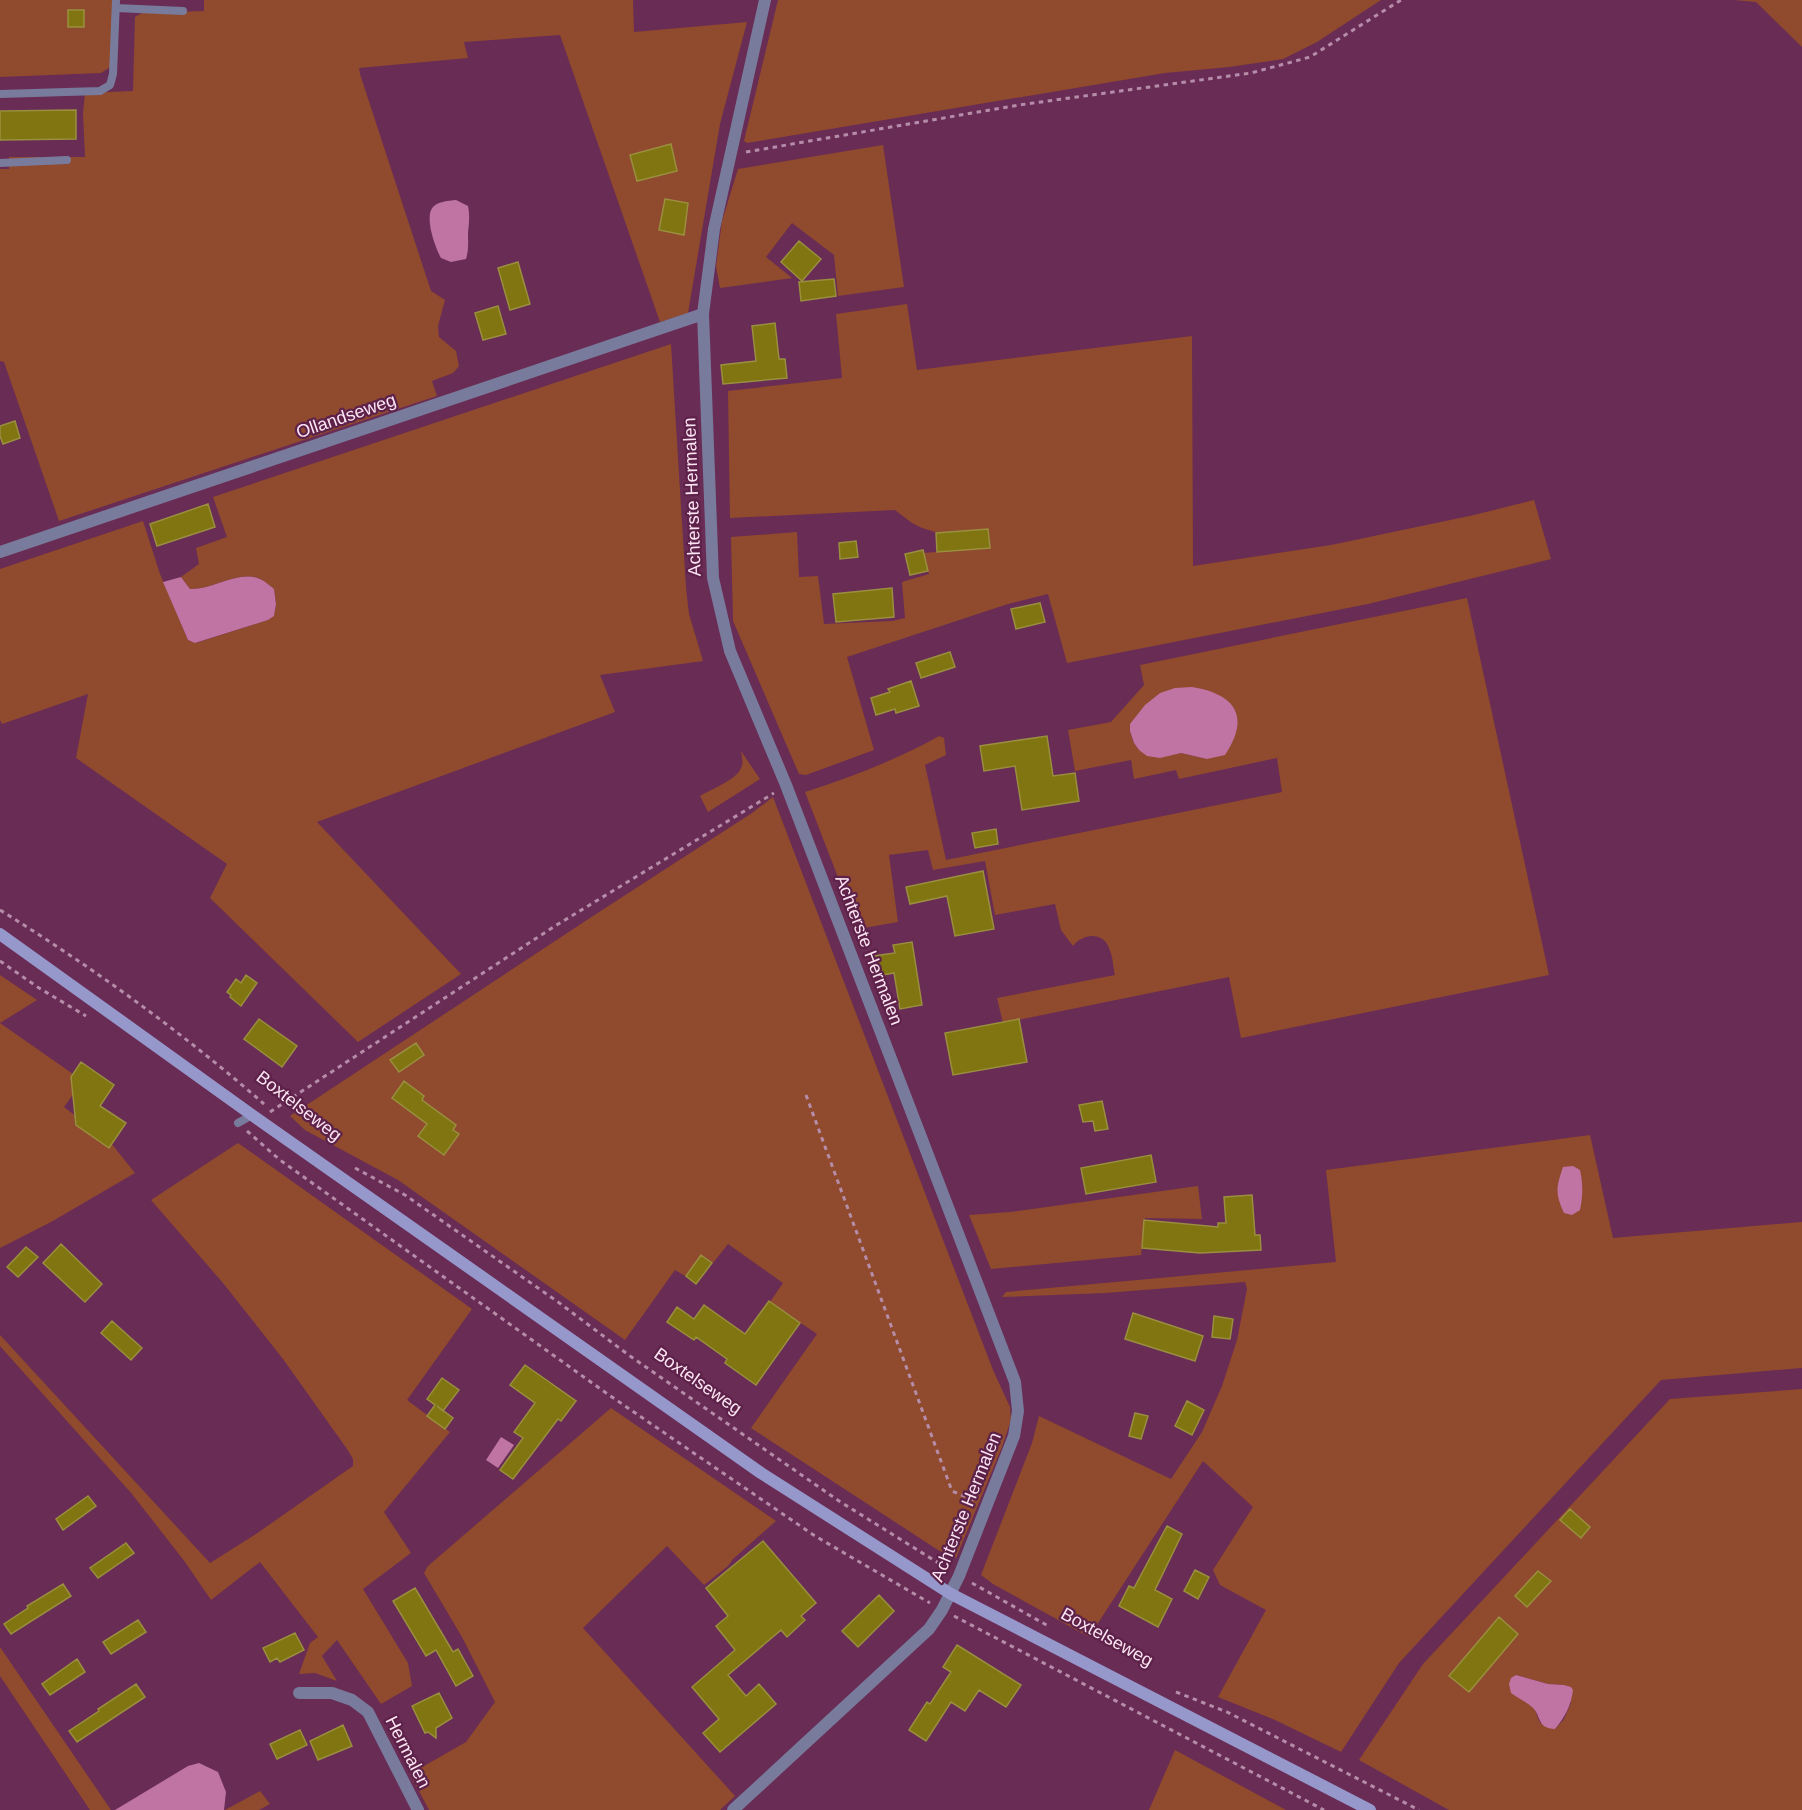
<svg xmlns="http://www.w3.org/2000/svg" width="1802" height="1810" font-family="Helvetica,sans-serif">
  <rect width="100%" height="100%" fill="#692c55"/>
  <!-- green -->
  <path fill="#904a2d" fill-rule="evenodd" d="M 0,0 L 117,0 L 112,66 L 101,73 L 0,77 Z
    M 204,0 L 633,0 L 634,32 L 747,22 L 720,124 L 688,313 L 660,322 L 560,35 L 464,42 L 468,58 L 359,68 L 360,74 L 431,291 L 445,300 L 438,326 L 439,337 L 456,351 L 459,366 L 453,373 L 432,381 L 437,396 L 59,521 L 4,362 L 0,361 L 0,169 L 9,169 L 9,157 L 85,157 L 83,113 L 85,93 L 133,91 L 135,17 L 142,13 L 204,11 Z
    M 778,0 L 1381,0 L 1317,42 L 1283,59 L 1229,67 L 1165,73 L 747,143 L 744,141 Z
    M 1734,0 L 1802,0 L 1802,47 L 1756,2 Z
    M 883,145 L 904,287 L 838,296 L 834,255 L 792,223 L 766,257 L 792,278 L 720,288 L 716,266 L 722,221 L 738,169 Z
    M 907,304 L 917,370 L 1192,336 L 1193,566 L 1331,545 L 1474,515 L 1534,500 L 1551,559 L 1368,604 L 1067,663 L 1048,594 L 1008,604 L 847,657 L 874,750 L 806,775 L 799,774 L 733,621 L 731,537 L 797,532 L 799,577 L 818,576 L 824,624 L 892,621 L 905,618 L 902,582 L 929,574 L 923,553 L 987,548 L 922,528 L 912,523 L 895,510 L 730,518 L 728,391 L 842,378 L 836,314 Z
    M 671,344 L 686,588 L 689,614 L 703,661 L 600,675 L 615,712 L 317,822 L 461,974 L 358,1042 L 210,898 L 227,864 L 76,758 L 88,694 L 2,724 L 0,720 L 0,569 L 143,521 L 160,574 L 188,640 L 196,643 L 268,620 L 274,615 L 276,604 L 274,589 C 270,587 266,582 262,580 C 241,568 213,590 190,589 L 181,577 L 199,564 L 196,548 L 227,537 L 213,497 Z
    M 1467,598 L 1549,975 L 1241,1038 L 1229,977 L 1003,1023 L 997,998 L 1115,975 C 1113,967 1113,958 1110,951 C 1105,931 1083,933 1073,946 L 1061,930 L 1055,904 L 995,915 L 985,861 L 933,870 L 928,850 L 889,855 L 898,922 L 858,929 L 805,792 C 851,777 897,760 939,736 L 944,738 L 946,755 L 925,765 L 946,860 L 1282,792 L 1277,758 L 1179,779 L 1176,770 L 1134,779 L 1131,760 L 1075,771 L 1068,730 L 1111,722 L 1144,685 L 1140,665 ZM 1130,731 L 1207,759 L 1181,753 L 1173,754 L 1139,750 L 1134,743 Z
    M 741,751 L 760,779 L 708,812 L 700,796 C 710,790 735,780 740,770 C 744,763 742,757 741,751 Z
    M 773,797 L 993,1370 L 1010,1407 L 1011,1420 L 1002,1447 L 956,1558 L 938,1550 L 751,1428 L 817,1334 L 770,1302 L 783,1283 L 728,1244 L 713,1263 L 702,1255 L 687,1277 L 675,1270 L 625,1340 L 398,1180 L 305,1130 L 290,1116 L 596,914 L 752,813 Z
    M 0,975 L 37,1000 L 0,1023 L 83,1081 L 64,1107 L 111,1143 L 135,1173 L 51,1222 L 0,1248 Z
    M 1590,1135 L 1613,1238 L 1802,1222 L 1802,1368 L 1661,1380 L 1399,1663 L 1341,1752 L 1275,1720 L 1218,1697 L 1266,1610 L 1220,1585 L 1213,1570 L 1253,1507 L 1203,1461 L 1089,1637 L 993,1584 L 981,1575 L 1032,1443 L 1039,1416 L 1171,1479 L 1202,1432 L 1222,1386 L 1237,1340 L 1247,1289 L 1245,1282 L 1105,1293 L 1002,1297 L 1006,1292 L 1336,1262 L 1326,1170 Z
    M 238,1143 L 472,1309 L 407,1400 L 450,1432 L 384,1512 L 411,1553 L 363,1589 L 408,1663 L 412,1686 L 381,1704 L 337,1640 L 322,1656 L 337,1681 L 315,1673 L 299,1674 L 310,1643 L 318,1637 L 260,1562 L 211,1600 L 185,1562 L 132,1494 L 0,1346 L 0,1335 L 210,1563 L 256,1534 L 353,1466 L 353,1459 L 347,1449 L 283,1359 L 223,1283 L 151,1200 Z
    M 1198,1186 L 1202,1219 L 1145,1218 L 1141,1255 L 991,1269 L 969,1215 L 1010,1212 Z
    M 1802,1389 L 1802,1810 L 1449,1810 L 1359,1760 L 1423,1664 L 1670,1399 ZM 1516,1675 L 1548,1684 L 1564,1685 L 1571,1703 L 1564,1719 L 1555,1729 L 1540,1723 L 1534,1708 Z
    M 611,1408 L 776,1521 L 733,1559 L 728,1566 L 704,1585 L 667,1546 L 583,1628 L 735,1796 L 720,1810 L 429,1810 L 410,1774 L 466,1742 L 495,1702 L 462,1637 L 424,1573 L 428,1566 Z
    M 0,1647 L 111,1810 L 90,1810 L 0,1676 Z
    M 1175,1750 L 1286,1810 L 1149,1810 Z
    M 260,1791 L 270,1804 L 259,1810 L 225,1810 Z"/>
  <!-- water -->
  <path fill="#bf74a3" d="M 456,200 L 468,206 C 470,216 469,223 468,233 C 468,242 469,249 466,259 L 451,262 L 441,258 C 435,247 424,217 433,207 C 439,201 448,201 456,200 Z
    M 181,577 L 190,589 C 213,590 241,568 262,580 C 266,582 270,586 274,589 L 276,604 L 274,616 L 268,620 L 195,643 L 188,640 L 163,582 Z
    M 1192,687 C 1235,694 1251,716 1225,755 L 1207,759 L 1181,753 L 1160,758 L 1147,756 L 1139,750 L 1134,743 L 1130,731 L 1130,724 L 1145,705 L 1160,693 L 1175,688 Z
    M 1573,1166 L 1580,1170 C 1583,1183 1583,1196 1580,1210 L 1572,1215 L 1564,1213 C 1555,1193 1556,1188 1563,1167 Z
    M 501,1437 L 514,1445 L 498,1468 L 486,1460 Z
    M 1516,1675 L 1548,1684 L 1564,1685 L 1571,1687 L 1573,1690 C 1571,1706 1565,1717 1555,1729 C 1536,1728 1542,1716 1532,1707 C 1526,1702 1518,1698 1511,1693 L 1509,1684 L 1511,1678 Z
    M 199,1763 L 218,1772 L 226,1792 L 224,1810 L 115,1810 L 188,1766 Z"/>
  <!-- building -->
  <path fill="#807510" stroke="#998f3f" stroke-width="1.5" d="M 68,10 L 84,10 L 84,27 L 68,27 Z
    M 76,110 L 76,139 L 0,140 L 0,111 Z
    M 671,144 L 677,171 L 637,181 L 630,155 Z
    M 665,199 L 688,203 L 684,235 L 659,230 Z
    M 799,241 L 821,259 L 802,281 L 781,262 Z
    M 518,262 L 530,304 L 510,310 L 498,268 Z
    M 834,279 L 836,296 L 801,301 L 799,282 Z
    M 498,306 L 506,334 L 483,340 L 475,313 Z
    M 775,323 L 779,359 L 785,359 L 787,378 L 723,384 L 721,365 L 756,361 L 752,326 Z
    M 15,421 L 20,438 L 3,444 L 0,436 L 0,426 Z
    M 208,504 L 215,527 L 157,546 L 150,524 Z
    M 988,529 L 990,548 L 937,552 L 936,533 Z
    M 856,541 L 858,557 L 840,559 L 839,543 Z
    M 923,550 L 928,571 L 910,575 L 905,554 Z
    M 892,588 L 894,617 L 836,622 L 833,594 Z
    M 1040,603 L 1045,622 L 1016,629 L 1011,609 Z
    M 950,652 L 955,667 L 921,678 L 916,663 Z
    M 911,681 L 919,706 L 896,713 L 895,709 L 876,715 L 871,698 L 890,692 L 888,689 Z
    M 1047,736 L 1053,776 L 1075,773 L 1079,801 L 1022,810 L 1015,766 L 984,771 L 980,746 Z
    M 996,829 L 998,844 L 975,848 L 972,833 Z
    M 983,871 L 994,929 L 955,936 L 947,896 L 910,904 L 906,887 Z
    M 912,942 L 922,1005 L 900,1009 L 894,973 L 878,976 L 874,956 L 895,953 L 893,945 Z
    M 246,975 L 257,983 L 241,1006 L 230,997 L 231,995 L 227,992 L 236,979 L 241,983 Z
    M 259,1019 L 297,1046 L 282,1067 L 244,1039 Z
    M 1019,1019 L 1027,1062 L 953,1075 L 945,1033 Z
    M 416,1043 L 424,1055 L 399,1072 L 390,1060 Z
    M 81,1062 L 114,1085 L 100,1106 L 126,1123 L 109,1148 L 76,1125 L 71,1077 Z
    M 404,1081 L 424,1096 L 422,1100 L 456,1125 L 453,1130 L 459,1134 L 444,1155 L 418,1136 L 427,1124 L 392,1098 Z
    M 1102,1101 L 1108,1129 L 1095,1131 L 1093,1121 L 1083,1122 L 1079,1105 Z
    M 1151,1155 L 1156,1182 L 1086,1194 L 1081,1168 Z
    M 1252,1195 L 1255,1235 L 1260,1235 L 1261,1250 L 1200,1253 L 1142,1248 L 1144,1220 L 1218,1227 L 1218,1223 L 1226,1223 L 1224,1197 Z
    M 61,1244 L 102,1284 L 85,1302 L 43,1263 Z
    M 26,1247 L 38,1257 L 18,1277 L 7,1267 Z
    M 701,1255 L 712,1263 L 696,1284 L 686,1276 Z
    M 769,1301 L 800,1323 L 756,1385 L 725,1363 L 727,1359 L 696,1337 L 694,1340 L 667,1322 L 677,1307 L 694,1319 L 704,1305 L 745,1334 Z
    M 1133,1313 L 1203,1336 L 1195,1361 L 1125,1339 Z
    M 1214,1316 L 1233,1319 L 1230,1339 L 1212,1337 Z
    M 112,1321 L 142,1348 L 131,1360 L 101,1333 Z
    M 525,1365 L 576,1401 L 561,1421 L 558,1419 L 513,1479 L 500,1470 L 523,1438 L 514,1432 L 535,1403 L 510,1385 Z
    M 442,1378 L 459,1390 L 443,1411 L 437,1406 L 453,1418 L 445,1429 L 427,1416 L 435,1405 L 427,1399 Z
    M 1187,1401 L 1204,1410 L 1192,1435 L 1175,1426 Z
    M 1135,1413 L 1148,1416 L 1141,1439 L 1129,1436 Z
    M 88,1496 L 96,1506 L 63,1530 L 56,1519 Z
    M 1570,1509 L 1590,1527 L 1581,1538 L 1560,1520 Z
    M 1167,1526 L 1182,1534 L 1155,1590 L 1172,1599 L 1158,1627 L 1119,1606 L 1129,1586 L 1134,1588 Z
    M 763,1541 L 816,1603 L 801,1616 L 805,1620 L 787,1637 L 781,1630 L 728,1675 L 746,1696 L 759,1684 L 776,1704 L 720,1752 L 703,1733 L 719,1719 L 692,1687 L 735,1650 L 716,1626 L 728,1616 L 706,1588 Z
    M 126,1543 L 134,1553 L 98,1578 L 90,1568 Z
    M 1195,1570 L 1209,1577 L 1198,1599 L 1184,1591 Z
    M 1538,1571 L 1551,1581 L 1527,1607 L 1515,1596 Z
    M 63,1584 L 71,1596 L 11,1634 L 4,1624 L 28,1608 L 27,1606 Z
    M 415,1588 L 453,1652 L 458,1649 L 473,1676 L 456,1686 L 436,1650 L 426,1656 L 393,1601 Z
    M 879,1595 L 894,1611 L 858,1647 L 842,1631 Z
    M 1499,1617 L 1518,1634 L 1469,1692 L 1449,1676 Z
    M 138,1620 L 146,1632 L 111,1654 L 103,1642 Z
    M 295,1633 L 304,1650 L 280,1662 L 277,1658 L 270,1662 L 263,1648 Z
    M 957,1645 L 1021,1685 L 1006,1707 L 979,1690 L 965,1711 L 951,1702 L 926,1741 L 909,1730 L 927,1702 L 930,1704 L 951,1672 L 943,1667 Z
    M 77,1659 L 85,1672 L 50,1695 L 42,1684 Z
    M 136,1684 L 145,1697 L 77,1742 L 69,1731 L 99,1711 L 98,1709 Z
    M 439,1693 L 452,1718 L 436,1728 L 436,1738 L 428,1732 L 425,1733 L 412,1706 Z
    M 343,1725 L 352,1746 L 318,1760 L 310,1741 Z
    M 300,1730 L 307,1745 L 277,1759 L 270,1744 Z"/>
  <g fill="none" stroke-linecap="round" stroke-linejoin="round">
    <!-- path -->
    <path stroke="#b68da8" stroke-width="3" stroke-dasharray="4.5 4.5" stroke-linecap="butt" d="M 746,152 L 1019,105 L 1251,73 L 1310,57 L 1401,0
      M 0,910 C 92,967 182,1032 264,1104
      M 0,961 L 39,988 L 86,1016
      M 806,1095 L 952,1491 L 974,1500
      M 270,1112 L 555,926 L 774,793
      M 247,1131 L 280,1160 L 609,1395 L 815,1536 L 930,1603
      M 355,1168 L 405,1195 L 558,1302 L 630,1356 L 839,1501 L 948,1569
      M 972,1583 L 1050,1627
      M 954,1616 L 1324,1810
      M 1176,1692 L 1227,1712 L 1419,1810"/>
    <!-- service -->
    <path stroke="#797b9c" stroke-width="8" d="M 116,8 L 183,11
      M 0,94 L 100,91 L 110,85 L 113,74 L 116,0
      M 0,163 L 67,160
      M 238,1123 L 252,1115"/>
    <!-- minor -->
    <path stroke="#797b9c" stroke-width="12" d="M 0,552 L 703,314
      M 299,1693 L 332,1693 L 352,1700 L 368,1712 L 418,1810
      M 733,1810 L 929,1629 L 942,1610 L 959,1576 L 1014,1436 L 1018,1411 L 1015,1382 L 786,785 L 730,651 L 713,578 L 703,314 L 714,229 L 765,0"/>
    <!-- secondary -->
    <path stroke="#9698cc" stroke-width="12" d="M 0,934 L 252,1115 L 761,1473 L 951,1594 L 1370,1810"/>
  </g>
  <g text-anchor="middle" stroke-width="4.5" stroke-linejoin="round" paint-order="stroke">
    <!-- street labels -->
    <g font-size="18" fill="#fce5f2" stroke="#5d214a">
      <text transform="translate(346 416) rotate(-19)" y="6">Ollandseweg</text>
      <text transform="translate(692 497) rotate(-92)" y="6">Achterste Hermalen</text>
      <text transform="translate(869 950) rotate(69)" y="6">Achterste Hermalen</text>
      <text transform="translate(299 1106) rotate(38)" y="6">Boxtelseweg</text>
      <text transform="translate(698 1381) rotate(35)" y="6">Boxtelseweg</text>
      <text transform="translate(966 1507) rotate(-68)" y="6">Achterste Hermalen</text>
      <text transform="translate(1107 1637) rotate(29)" y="6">Boxtelseweg</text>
      <text transform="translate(408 1752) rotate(63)" y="6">Hermalen</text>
    </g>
  </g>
</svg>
